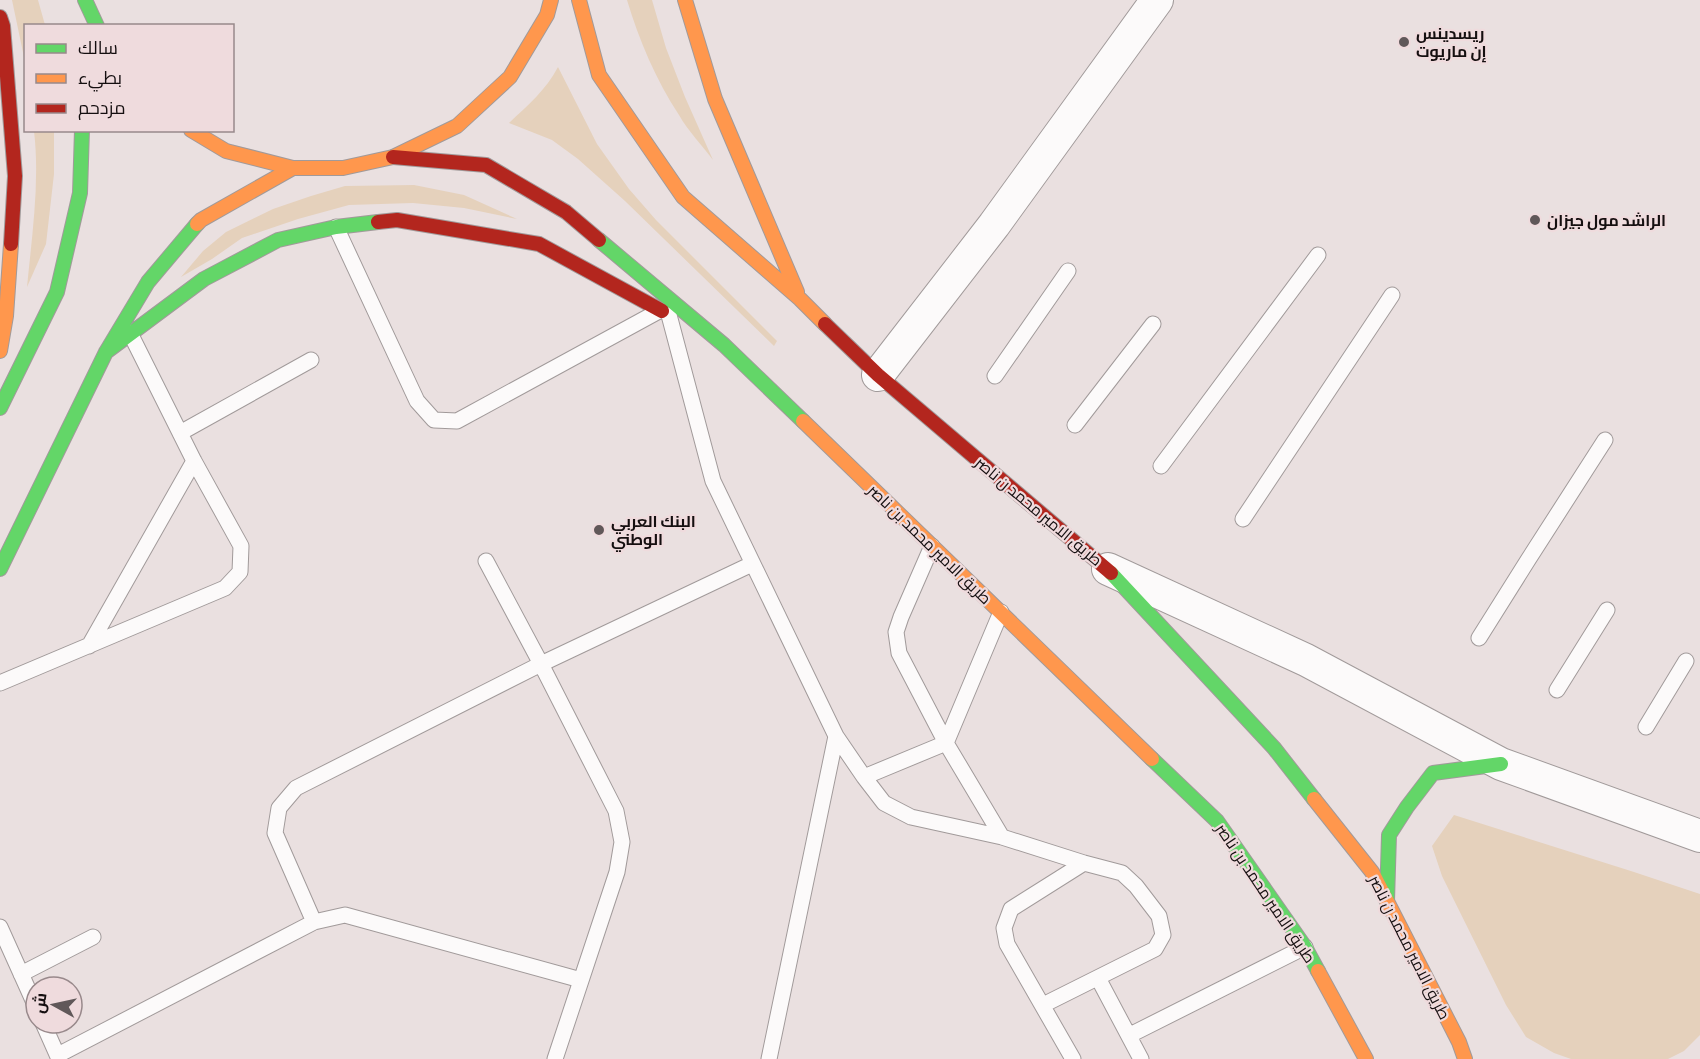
<svg xmlns="http://www.w3.org/2000/svg" width="1700" height="1059" font-family="Commissioner,Cairo,sans-serif">
  <rect width="100%" height="100%" fill="#eae0e0"/>
  <!-- green -->
  <path fill="#e5d1bc" d="M 12,0 L 38,0 L 45,25 L 26,26 L 25,62 Z
    M 627,0 L 652,0 L 666,48 L 685,97 L 713,160 C 702,145 688,131 679,115 C 656,80 639,40 627,0 Z
    M 558,67 L 597,144 L 629,189 L 656,220 L 777,341 L 774,346 L 625,201 L 578,159 L 552,140 L 509,123 C 528,105 546,90 558,67 Z
    M 34,131 L 54,131 L 54,174 L 46,244 L 27,287 C 32,235 40,182 34,131 Z
    M 414,185 L 464,195 L 517,219 L 464,208 L 413,203 L 349,205 L 298,219 L 242,238 L 212,259 L 181,277 L 203,251 L 226,232 L 273,209 L 311,196 L 345,186 Z
    M 1454,815 L 1634,872 L 1700,894 L 1700,1035 L 1684,1051 L 1668,1059 L 1571,1059 L 1554,1053 L 1526,1037 L 1506,1005 L 1442,876 L 1432,846 Z"/>
  <g fill="none" stroke-linecap="round" stroke-linejoin="round">
    <!-- lane casing -->
    <g stroke="#a19a9a" stroke-width="17">
      <path id="lane" d="M 336,227 L 417,401 L 434,420 L 457,421 L 659,311
        M 669,315 L 713,481 L 836,736 L 864,777 L 884,803 L 911,817 L 1002,837
        M 995,376 L 1068,271
        M 1075,425 L 1153,324
        M 180,433 L 311,360
        M 1161,466 L 1318,255
        M 1243,519 L 1392,295
        M 486,561 L 541,664 L 616,811 L 622,842 L 617,872 L 555,1059
        M 1001,612 L 946,743 L 1002,837 L 1084,863 L 1122,873 L 1136,886 L 1159,916 L 1163,935 L 1155,949 L 1043,1005
        M 1479,638 L 1528,560 L 1605,440
        M 89,646 L 194,461
        M 0,683 L 225,588 L 240,572 L 241,546 L 194,461 L 130,333
        M 1557,690 L 1607,610
        M 1646,727 L 1686,661
        M 864,777 L 946,743 L 899,653 L 896,632 L 901,617 L 932,546
        M 314,922 L 275,833 L 279,808 L 296,788 L 541,664 L 752,564
        M 0,927 L 36,1007
        M 21,974 L 93,937
        M 1098,978 L 1141,1059
        M 43,1023 L 59,1059
        M 1130,1035 L 1305,947
        M 58,1055 L 314,922 L 345,915 L 581,980
        M 769,1059 L 836,736
        M 1073,1059 L 1007,944 L 1004,928 L 1011,909 L 1084,863"/>
    </g>
    <!-- street casing -->
    <g stroke="#a19a9a" stroke-width="34">
      <path id="street" d="M 878,375 L 994,225 L 1157,0
        M 1108,569 L 1306,660 L 1501,764 L 1700,836"/>
    </g>
    <!-- fast casing -->
    <g stroke="#a19a9a" stroke-width="16">
      <path id="fast" d="M 85,0 L 97,26
        M 599,240 L 724,345 L 803,421
        M 106,352 L 204,279 L 278,240 L 336,227 L 378,222
        M 0,408 L 57,292 L 80,193 L 82,130
        M 0,569 L 106,352 L 148,282 L 197,224
        M 1111,573 L 1274,748 L 1314,799
        M 1152,759 L 1217,821 L 1305,947 L 1318,971
        M 1387,901 L 1389,835 L 1407,807 L 1433,773 L 1501,764"/>
    </g>
    <!-- slow casing -->
    <g stroke="#a19a9a" stroke-width="16">
      <path id="slow" d="M 579,0 L 599,75 L 683,197 L 800,299 L 825,324
        M 685,0 L 715,99 L 797,292
        M 191,130 L 226,151 L 293,168 L 343,168 L 393,157 L 457,126 L 510,77 L 547,15 L 551,0
        M 197,224 L 201,220 L 293,168
        M 0,351 L 6,316 L 11,244
        M 803,421 L 1152,759
        M 1314,799 L 1372,872 L 1459,1042 L 1465,1059
        M 1318,971 L 1366,1059"/>
    </g>
    <!-- jam casing -->
    <g stroke="#a19a9a" stroke-width="16">
      <path id="jam" d="M 0,17 L 3,26 L 15,176 L 11,244
        M 393,157 L 486,165 L 566,212 L 599,240
        M 378,222 L 397,220 L 539,244 L 662,311
        M 825,324 L 878,375 L 1111,573"/>
    </g>
    <!-- lane -->
    <use href="#lane" stroke="#fcfafa" stroke-width="15"/>
    <!-- street -->
    <use href="#street" stroke="#fcfafa" stroke-width="32"/>
    <!-- fast -->
    <use href="#fast" stroke="#63d668" stroke-width="14"/>
    <!-- slow -->
    <use href="#slow" stroke="#ff974d" stroke-width="14"/>
    <!-- jam -->
    <use href="#jam" stroke="#b3261e" stroke-width="14"/>
  </g>
  <!-- markers -->
  <g fill="#605859" stroke="#efdbdd" stroke-width="2">
    <circle cx="1404" cy="42" r="6"/>
    <circle cx="1535" cy="220" r="6"/>
    <circle cx="599" cy="530" r="6"/>
  </g>
  <g text-anchor="middle" stroke-width="4.5" stroke-linejoin="round" paint-order="stroke">
    <!-- poi labels -->
    <g font-size="16" font-weight="bold" fill="#150f10" stroke="#efdbdd" text-anchor="start">
      <text x="1416" y="39">ريسدينس<tspan x="1416" dy="18">إن ماريوت</tspan></text>
      <text x="1547" y="226">الراشد مول جيزان</text>
      <text x="611" y="527">البنك العربي<tspan x="611" dy="18">الوطني</tspan></text>
    </g>
    <!-- street labels -->
    <g font-size="16" fill="#150f10" stroke="#efdbdd">
      <text transform="translate(1039 511) rotate(40)" y="6">طريق الامير محمد ن ناصر</text>
      <text transform="translate(930 544) rotate(44)" y="6">طريق الامير محمد بن ناصر</text>
      <text transform="translate(1266 893) rotate(56)" y="6">طريق الامير محمد بن ناصر</text>
      <text transform="translate(1410 947) rotate(63)" y="6">طريق الامير محمد ن ناصر</text>
    </g>
  </g>
  <!-- legend -->
  <rect x="24" y="24" width="210" height="108" fill="#efdbdd" stroke="#98898b" stroke-width="1.5"/>
  <rect x="36" y="44" width="30" height="9" fill="#63d668" stroke="#98898b" stroke-width="1.5"/>
  <text x="78" y="54" font-size="18" fill="#150f10">سالك</text>
  <rect x="36" y="74" width="30" height="9" fill="#ff974d" stroke="#98898b" stroke-width="1.5"/>
  <text x="78" y="84" font-size="18" fill="#150f10">بطيء</text>
  <rect x="36" y="104" width="30" height="9" fill="#b3261e" stroke="#98898b" stroke-width="1.5"/>
  <text x="78" y="114" font-size="18" fill="#150f10">مزدحم</text>
  <!-- north arrow -->
  <g transform="translate(54 1005) rotate(278)"><circle r="28" fill="#efdbdd" stroke="#98898b" stroke-width="1.5"/>
  <path d="M0-4.5L10 22L0 15L-10 22Z" fill="#605859"/>
  <text y="-9" font-size="16" font-weight="bold" text-anchor="middle" fill="#150f10">ش</text>
  </g>
</svg>
